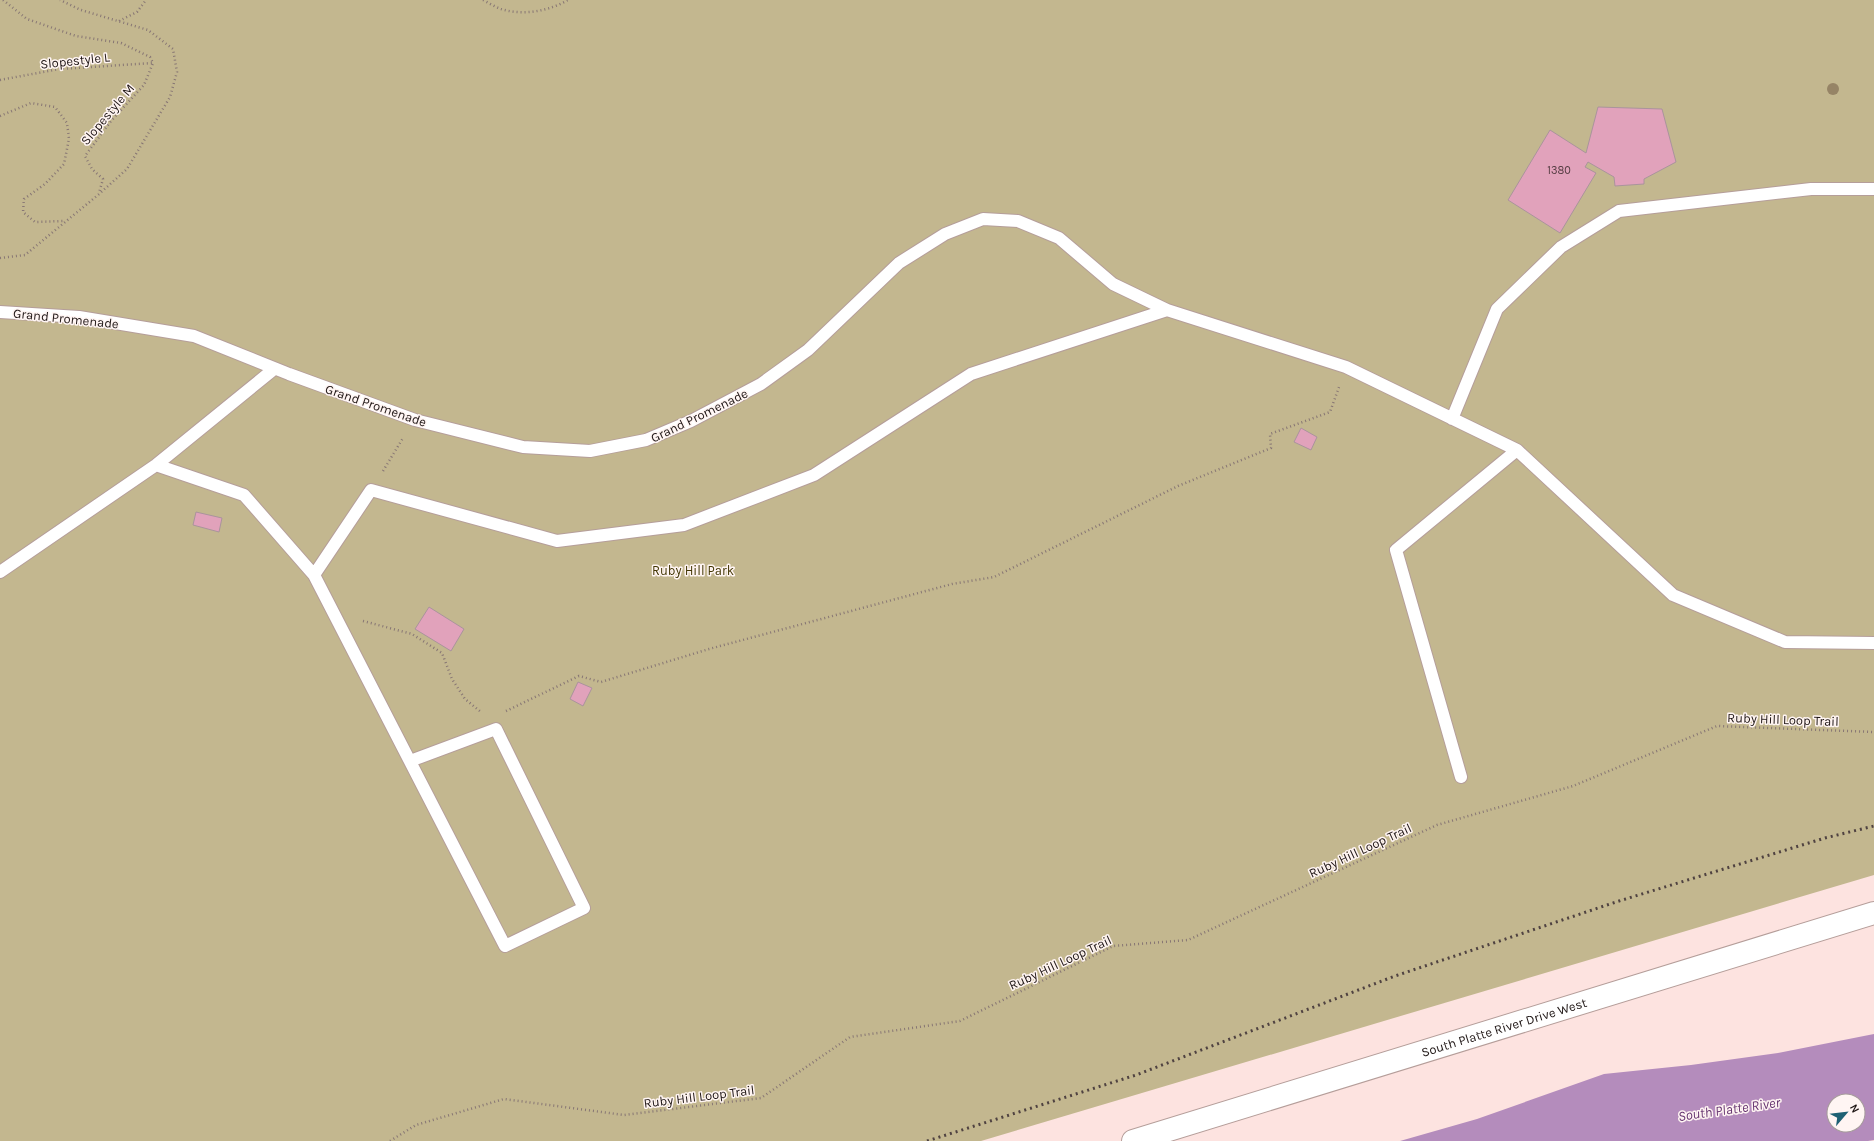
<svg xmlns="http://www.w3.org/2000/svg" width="1874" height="1141" font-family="Karla,sans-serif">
  <rect width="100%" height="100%" fill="#fde3e0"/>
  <!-- green -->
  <path fill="#c3b78f" d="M 0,0 L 1874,0 L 1874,875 L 981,1141 L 0,1141 Z"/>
  <!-- water -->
  <path fill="#b48cbc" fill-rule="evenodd" d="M 1874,1034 L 1874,1140 L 1868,1141 L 1400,1141 L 1477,1119 L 1604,1074 L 1691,1065 L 1778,1053 ZM 1834,1101 L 1858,1101 L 1858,1125 L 1834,1125 Z"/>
  <!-- building -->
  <path fill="#e1a2bb" stroke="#aa949c" d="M 1598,107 L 1662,109 L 1676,162 L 1644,179 L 1644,184 L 1615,186 L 1614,177 L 1588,162 L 1585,167 L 1596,173 L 1560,233 L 1508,200 L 1550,130 L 1586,153 Z
    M 1301,428 L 1317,437 L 1311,450 L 1294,442 Z
    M 196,512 L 222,518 L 219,532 L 193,525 Z
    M 429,607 L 464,629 L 451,651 L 415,629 Z
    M 578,682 L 592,688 L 583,706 L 570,699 Z"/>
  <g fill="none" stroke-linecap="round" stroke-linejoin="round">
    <!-- service casing -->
    <g stroke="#b59e9a" stroke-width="14">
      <path id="service" d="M 0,312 L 79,317 L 194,336 L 289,374 L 415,420 L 523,447 L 590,451 L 646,440 L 691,421 L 761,384 L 808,350 L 899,263 L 945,234 L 983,219 L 1018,221 L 1059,238 L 1113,284 L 1167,310 L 1346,367 L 1517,450 L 1673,595 L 1785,642 L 1874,643
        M 1452,419 L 1497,309 L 1561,247 L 1619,211 L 1811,189 L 1874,189
        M 156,465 L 244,495 L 314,575 L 505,946 L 584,908 L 496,729 L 410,761
        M 0,572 L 156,465 L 274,369
        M 314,575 L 371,490 L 557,541 L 684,525 L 814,475 L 971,374 L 1167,310
        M 1461,777 L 1396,550 L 1517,450"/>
    </g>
    <!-- tertiary casing -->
    <g stroke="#b59e9a" stroke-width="24">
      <g id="tertiary">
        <path id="s1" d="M 1133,1141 L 1874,913"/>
      </g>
    </g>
    <!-- path -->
    <path stroke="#877674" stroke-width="2.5" stroke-dasharray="1 3" stroke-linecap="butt" d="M 3,0 L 27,19 L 76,36 L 121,43 L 150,57 L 153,63 L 144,85 L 111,121 L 85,156 L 92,169 L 103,179 L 99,193
      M 483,0 C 489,3 495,7 501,9 C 523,16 549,11 568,0
      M 119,21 L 137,12 L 146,0
      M 0,80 L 59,69 L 153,63
      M 0,116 L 31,103 L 55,107 L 67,123 L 69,139 L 64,164 L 45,184 L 24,199 L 23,212 L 35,222 L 64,221
      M 0,258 L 25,255 L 98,195 L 127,169 L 170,97 L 177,72 L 173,49 L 148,30 L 81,10 L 60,0
      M 383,471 L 403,438
      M 363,621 L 412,634 L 442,653 L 452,679 L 465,699 L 481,712
      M 506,711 L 579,676 L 601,682 L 709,649 L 952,584 L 994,577 L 1178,486 L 1271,448 L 1270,434 L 1330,412 L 1339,387
      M 390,1141 L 416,1125 L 504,1099 L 624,1115 L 761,1098 L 850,1037 L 960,1021 L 1113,946 L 1188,940 L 1437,825 L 1573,786 L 1717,726 L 1874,732"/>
    <!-- service -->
    <use href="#service" stroke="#fff" stroke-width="12"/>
    <!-- tertiary -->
    <use href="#tertiary" stroke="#fff" stroke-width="22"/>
    <!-- rail -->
    <path stroke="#4f4241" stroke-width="3" stroke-dasharray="2 4" stroke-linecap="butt" d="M 927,1141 L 1136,1075 L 1395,976 L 1619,901 L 1825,838 L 1874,826"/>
  </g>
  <!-- trees -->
  <circle fill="#968466" cx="1833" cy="89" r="6"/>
  <g text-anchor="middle" stroke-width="3" stroke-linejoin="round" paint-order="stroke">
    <!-- number labels -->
    <g font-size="11" fill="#50393e">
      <text x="1559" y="174">1380</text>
    </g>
    <!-- street labels -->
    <g font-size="13" fill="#1f1615" stroke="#fff5f3">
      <text transform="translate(75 60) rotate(-6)" y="5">Slopestyle L</text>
      <text transform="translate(107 114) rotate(-50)" y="5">Slopestyle M</text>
      <text transform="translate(66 318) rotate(6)" y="5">Grand Promenade</text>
      <text transform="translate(376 405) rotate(19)" y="5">Grand Promenade</text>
      <text transform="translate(699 415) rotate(-26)" y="5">Grand Promenade</text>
      <text transform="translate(1783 719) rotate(2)" y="5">Ruby Hill Loop Trail</text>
      <text transform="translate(1360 850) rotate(-25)" y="5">Ruby Hill Loop Trail</text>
      <text transform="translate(1060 962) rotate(-25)" y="5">Ruby Hill Loop Trail</text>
      <text dy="5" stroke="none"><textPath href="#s1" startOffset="388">South Platte River Drive West</textPath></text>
      <text transform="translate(699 1096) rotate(-7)" y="5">Ruby Hill Loop Trail</text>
    </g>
    <!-- park labels -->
    <g font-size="13" fill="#423603" stroke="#fff5f3">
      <text x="693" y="575">Ruby Hill Park</text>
    </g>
    <!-- water labels -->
    <g font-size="14" font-style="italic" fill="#673571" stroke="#fff5f3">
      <text transform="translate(1729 1109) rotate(-8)" y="5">South Platte River</text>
    </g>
  </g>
  <!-- north arrow -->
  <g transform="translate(1846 1113) rotate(62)"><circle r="19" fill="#fff5f3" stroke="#a59c9a"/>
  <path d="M0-3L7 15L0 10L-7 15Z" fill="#1e6174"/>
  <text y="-6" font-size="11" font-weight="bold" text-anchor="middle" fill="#1f1615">N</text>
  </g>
</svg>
